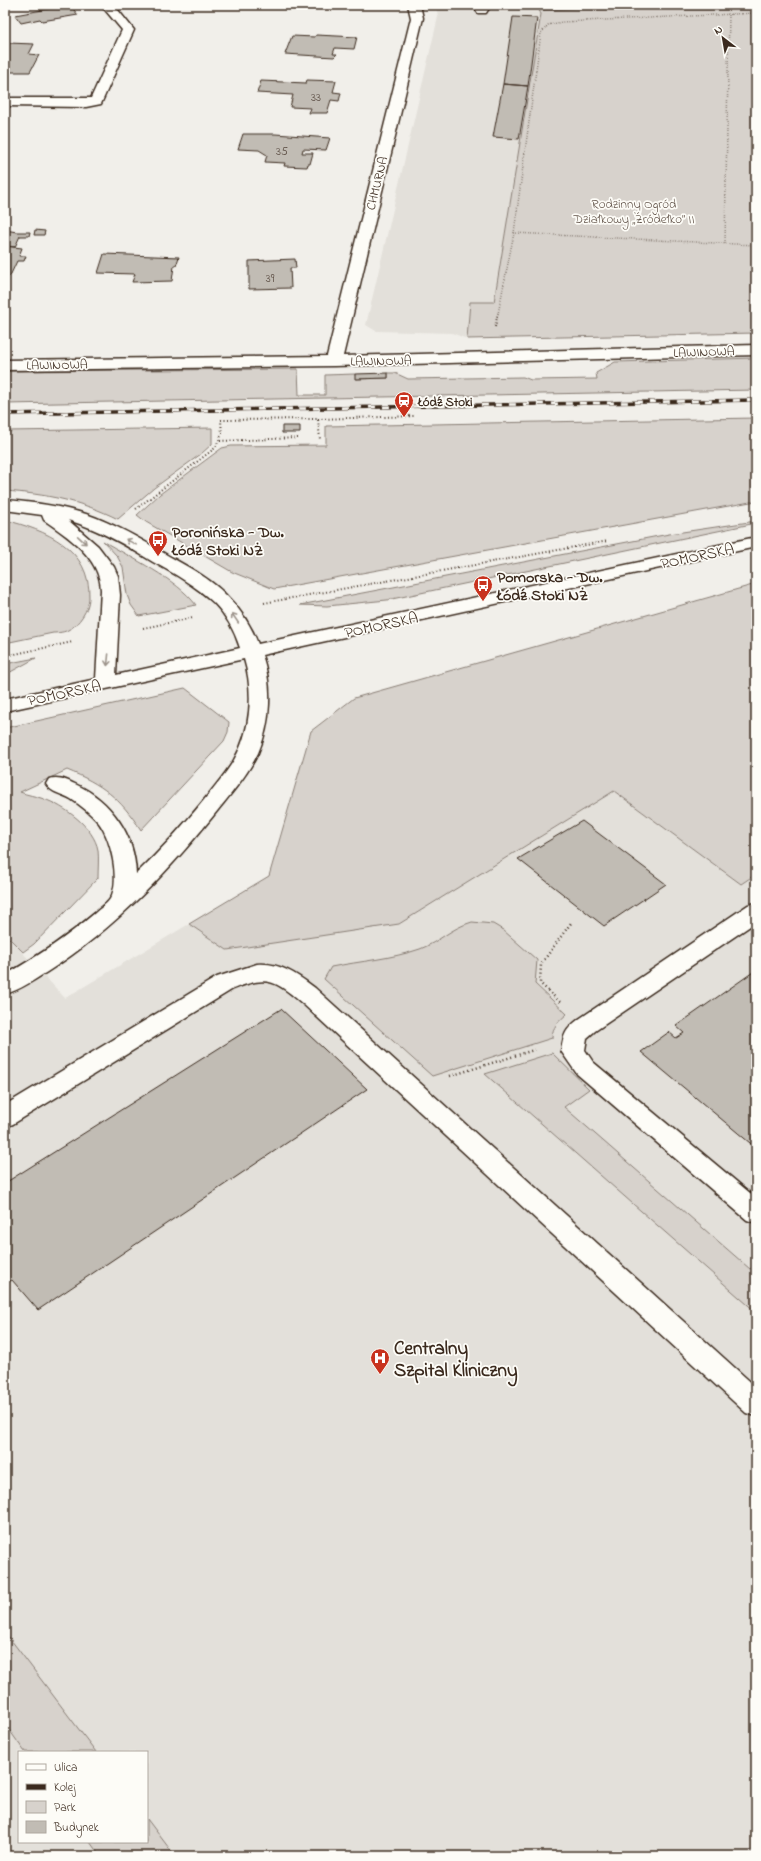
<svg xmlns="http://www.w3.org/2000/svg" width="761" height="1861" font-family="'Indie Flower',sans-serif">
  <rect width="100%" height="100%" fill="#f1efea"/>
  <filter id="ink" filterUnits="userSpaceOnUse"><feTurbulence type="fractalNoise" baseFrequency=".025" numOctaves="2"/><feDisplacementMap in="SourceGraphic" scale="8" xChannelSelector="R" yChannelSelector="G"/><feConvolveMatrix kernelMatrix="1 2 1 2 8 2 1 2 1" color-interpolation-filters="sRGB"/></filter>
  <g filter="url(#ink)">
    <!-- built -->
    <path fill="#e3e0da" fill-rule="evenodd" d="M 436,5 L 472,5 L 471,10 L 517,10 L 516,5 L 599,5 L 580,8 L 539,10 L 541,14 L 522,138 L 494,302 L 470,302 L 467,339 L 452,333 L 376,331 L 366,325 L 438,17 Z
      M 614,791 L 741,884 L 756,874 L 756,1856 L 5,1856 L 5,934 L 65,998 L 189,924 L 227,950 L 399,924 ZM 19,1752 L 147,1752 L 147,1842 L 19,1842 Z"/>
    <!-- green -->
    <path fill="#d7d2cc" stroke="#897e75" d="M 599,5 L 756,5 L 756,333 L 467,339 L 470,302 L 494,302 L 541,14 L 539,10 L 580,8 Z
      M 756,358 L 756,390 L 5,404 L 5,371 L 298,369 L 299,395 L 325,395 L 325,375 L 355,374 L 356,379 L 388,378 L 388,373 L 395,373 L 408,379 L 523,377 L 531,380 L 597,379 L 596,373 L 615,362 Z
      M 756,418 L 756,501 L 274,589 L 232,572 L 146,522 L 137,515 L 160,494 L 222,448 L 231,446 L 326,445 L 326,426 Z
      M 5,419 L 8,419 L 6,431 L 212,428 L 212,444 L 201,454 L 154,488 L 118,519 C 82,501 45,494 5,491 Z
      M 5,520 C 45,530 91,548 89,598 C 89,609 79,625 68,630 C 65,632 58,633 53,633 C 37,636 21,640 5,643 Z
      M 756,521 L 756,523 L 387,600 L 327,606 L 300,605 L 669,534 Z
      M 103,541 C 131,558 177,579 196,605 L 139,616 L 131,605 L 127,595 L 123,567 L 117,556 Z
      M 756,584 L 756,874 L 741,884 L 614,791 L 399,924 L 227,950 L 189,924 L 269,876 L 311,731 L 354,698 Z
      M 36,658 L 5,675 L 5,664 Z
      M 185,688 L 229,722 L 228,732 L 224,741 L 141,830 C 120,798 102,784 67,770 L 20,792 C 27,795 36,796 44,799 C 64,806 94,827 98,850 C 99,859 98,869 98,878 L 34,944 L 23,952 L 5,934 L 5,728 Z
      M 472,922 L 493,924 L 503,930 L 537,960 L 535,984 L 567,1014 C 559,1021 552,1027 552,1038 L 432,1076 L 324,979 L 331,967 C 361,961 391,959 420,949 C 439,942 451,928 472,922 Z
      M 552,1053 L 589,1089 L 564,1107 L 750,1269 L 756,1265 L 756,1312 L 485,1074 Z
      M 5,1632 L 96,1752 L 25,1752 L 5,1724 Z
      M 147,1819 L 175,1856 L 100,1856 L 90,1842 L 147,1842 Z"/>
    <!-- building -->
    <path fill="#c1bcb4" stroke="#3b2a1e" d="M 70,5 L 78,15 L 42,21 L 40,19 L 21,23 L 15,15 Z
      M 513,17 L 537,18 L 528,86 L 503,84 Z
      M 316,35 L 357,37 L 354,49 L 335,48 L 333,54 L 337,54 L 334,57 L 285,54 L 292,36 L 315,37 Z
      M 8,43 L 34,44 L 29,54 L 39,55 L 30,72 L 5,72 L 5,48 Z
      M 307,80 L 336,81 L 333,92 L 341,93 L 339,101 L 331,100 L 327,113 L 309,113 L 311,108 L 290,107 L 293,95 L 257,93 L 261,81 L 306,83 Z
      M 503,84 L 528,86 L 519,139 L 493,137 Z
      M 243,134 L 275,134 L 330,138 L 326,150 L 303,149 L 302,153 L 313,153 L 310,164 L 308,164 L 307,167 L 284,166 L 285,163 L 265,162 L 267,155 L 259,150 L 238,149 Z
      M 5,230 L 17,232 L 30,232 L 29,236 L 20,236 L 15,247 L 5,246 Z
      M 35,230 L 45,231 L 44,235 L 34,235 Z
      M 5,246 L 22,248 L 19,256 L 26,256 L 24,261 L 17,261 L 10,276 L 5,276 Z
      M 104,254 L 179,257 L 176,266 L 174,266 L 172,281 L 132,282 L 135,274 L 98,273 Z
      M 295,259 L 296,268 L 290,268 L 291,288 L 249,289 L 249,261 Z
      M 388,373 L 388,378 L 355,379 L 355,374 Z
      M 282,426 L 300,426 L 300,433 L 282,433 Z
      M 582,821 L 666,884 L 604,926 L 518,859 Z
      M 756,970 L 756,1148 L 641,1052 L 669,1032 L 676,1038 L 684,1033 L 676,1026 Z
      M 281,1009 L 367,1089 L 38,1310 L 12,1280 L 5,1284 L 5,1183 Z"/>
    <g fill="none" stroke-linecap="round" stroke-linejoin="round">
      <!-- minor casing -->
      <g stroke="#3b2a1e" stroke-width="3">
        <path id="minor" d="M 101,5 L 114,5 L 134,30 L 101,104 L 86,107 L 5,106 L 5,98 L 91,98 L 122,30 Z
          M 408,5 L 420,5 L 423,18 L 343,356 L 756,345 L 756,355 L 334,366 L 5,370 L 5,360 L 327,356 L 411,18 Z
          M 479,5 L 491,5 L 486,13 L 478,13 L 476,10 Z
          M 5,500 C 32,502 60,506 86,514 C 115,524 141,539 167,555 C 188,567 210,578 227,596 C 240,609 252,627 258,644 L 756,537 L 756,547 L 262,655 C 273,686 271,723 258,753 C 249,772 235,789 222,805 C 172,868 115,929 47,972 C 34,980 20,990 5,994 L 5,975 C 37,957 67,937 95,913 C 99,909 107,904 110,899 C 121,881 111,839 99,823 C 91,814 82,806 71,799 C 63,794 51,793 46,784 L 49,779 C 59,776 66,780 75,784 C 111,800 135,835 136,874 C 160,851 183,826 204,800 C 214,787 225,775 234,760 C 251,731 254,692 244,659 L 5,711 L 5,699 L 96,679 L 101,590 C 100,557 68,537 44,520 L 42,515 L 5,510 ZM 68,520 C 98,529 126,545 153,562 C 175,574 196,586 214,603 C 226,615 235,632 240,648 L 116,675 L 120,595 L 118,576 L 114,567 L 98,546 Z
          M 756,903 L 756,922 L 595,1031 L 587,1038 L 585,1050 L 593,1062 L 756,1198 L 756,1223 L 747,1220 L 577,1074 L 561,1051 C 564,1034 565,1030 579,1019 L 748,905 Z
          M 257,964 C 279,962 298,975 315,988 L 756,1387 L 756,1416 L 746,1413 L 303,1004 C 275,980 268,975 233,989 L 13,1124 L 5,1127 L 5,1105 L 217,977 Z"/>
      </g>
      <!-- path-far2 -->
      <path stroke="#3b2a1e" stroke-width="1.5" stroke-dasharray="0.5 2" stroke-linecap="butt" d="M 514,233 L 756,245
        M 725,243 L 729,14
        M 498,314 L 514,233 L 541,33 L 548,25 L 562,22 L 756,13"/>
      <!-- path-far1 -->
      <path stroke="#3b2a1e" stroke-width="2" stroke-dasharray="1 2.5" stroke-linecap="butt" d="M 495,327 L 498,313
        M 318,419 L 414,416
        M 220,441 L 298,438
        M 136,509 L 215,448 L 222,434 L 221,420 L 318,419 L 320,439
        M 264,603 L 608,541
        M 143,628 L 193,618
        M 5,656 L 73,642"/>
      <!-- path -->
      <path stroke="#3b2a1e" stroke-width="2.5" stroke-dasharray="1 3" stroke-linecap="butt" d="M 560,1002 L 540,983 L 541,964 L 571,923
        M 450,1076 L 537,1049"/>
      <!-- minor -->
      <use href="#minor" fill="#fdfcf7" fill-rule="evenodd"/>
      <!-- rail casing -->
      <g stroke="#3b2a1e" stroke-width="3.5">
        <path id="rail" d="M 5,414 L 756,400"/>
      </g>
      <!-- rail -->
      <use href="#rail" stroke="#fdfcf7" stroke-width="2.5" stroke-dasharray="7" stroke-linecap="butt"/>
    </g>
    <!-- one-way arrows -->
    <defs><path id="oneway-shaft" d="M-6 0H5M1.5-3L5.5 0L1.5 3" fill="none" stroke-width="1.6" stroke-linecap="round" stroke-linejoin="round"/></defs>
    <g stroke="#9c938a">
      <use href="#oneway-shaft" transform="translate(82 540) rotate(43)"/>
      <use href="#oneway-shaft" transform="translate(131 542) rotate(-151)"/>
      <use href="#oneway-shaft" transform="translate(235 618) rotate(-124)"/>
      <use href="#oneway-shaft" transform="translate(108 660) rotate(96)"/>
    </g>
  </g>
  <!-- icons -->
  <defs>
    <g id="station-pin" transform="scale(1)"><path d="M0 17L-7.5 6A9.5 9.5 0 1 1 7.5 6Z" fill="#c8321e" stroke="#fdfcf7"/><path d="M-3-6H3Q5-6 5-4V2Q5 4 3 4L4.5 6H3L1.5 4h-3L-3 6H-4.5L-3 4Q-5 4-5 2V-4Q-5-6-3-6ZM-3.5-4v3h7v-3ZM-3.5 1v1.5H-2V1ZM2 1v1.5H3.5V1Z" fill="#fff"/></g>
    <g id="bus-pin" transform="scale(1)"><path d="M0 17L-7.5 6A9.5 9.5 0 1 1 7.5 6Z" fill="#c8321e" stroke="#fdfcf7"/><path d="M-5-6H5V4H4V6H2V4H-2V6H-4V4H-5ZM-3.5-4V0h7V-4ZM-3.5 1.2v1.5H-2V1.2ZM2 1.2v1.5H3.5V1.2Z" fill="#fff"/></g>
    <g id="hospital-pin" transform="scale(1)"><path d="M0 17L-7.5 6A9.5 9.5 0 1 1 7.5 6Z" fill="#c8321e" stroke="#fdfcf7"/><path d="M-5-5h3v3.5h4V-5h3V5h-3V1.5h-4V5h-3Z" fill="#fff"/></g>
  </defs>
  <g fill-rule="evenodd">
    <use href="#station-pin" x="404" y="401"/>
    <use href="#bus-pin" x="158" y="540"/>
    <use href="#bus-pin" x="483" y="585"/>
    <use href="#hospital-pin" x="380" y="1358"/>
  </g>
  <g text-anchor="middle" stroke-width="3.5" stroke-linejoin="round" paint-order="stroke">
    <!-- far-number labels -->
    <g font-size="12" fill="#5c4e44">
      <text x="316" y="101">33</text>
      <text x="282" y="155">35</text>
      <text x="270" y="282">39</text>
    </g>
    <!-- far-street labels -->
    <g font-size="13" fill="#3b2a1e" stroke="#fdfcf7">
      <text transform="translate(376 183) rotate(-76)" y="5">CHMURNA</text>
      <text transform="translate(704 351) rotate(-2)" y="5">LAWINOWA</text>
      <text transform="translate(381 360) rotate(-1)" y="5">LAWINOWA</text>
      <text transform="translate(57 364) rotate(-1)" y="5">LAWINOWA</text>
    </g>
    <!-- far-park labels -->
    <g font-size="13" fill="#62544a" stroke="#fdfcf7">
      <text x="634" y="208">Rodzinny Ogród<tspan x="634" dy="15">Działkowy „Źródełko” II</tspan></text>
    </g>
    <!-- far-poi labels -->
    <g font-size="13" font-weight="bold" fill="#3b2a1e" stroke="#fdfcf7" text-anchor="start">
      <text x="418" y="406">Łódź Stoki</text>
    </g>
    <!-- poi labels -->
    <g font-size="16" font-weight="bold" fill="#3b2a1e" stroke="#fdfcf7" text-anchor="start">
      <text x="172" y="537">Poronińska - Dw.<tspan x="172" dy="18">Łódź Stoki NŻ</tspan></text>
      <text x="497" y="582">Pomorska - Dw.<tspan x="497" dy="18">Łódź Stoki NŻ</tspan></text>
    </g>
    <!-- street labels -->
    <g font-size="16" fill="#3b2a1e" stroke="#fdfcf7">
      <text transform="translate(697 555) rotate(-12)" y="6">POMORSKA</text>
      <text transform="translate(381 624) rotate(-12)" y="6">POMORSKA</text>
      <text transform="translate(64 692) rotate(-12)" y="6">POMORSKA</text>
    </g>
    <!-- near-poi labels -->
    <g font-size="19" font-weight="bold" fill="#3b2a1e" stroke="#fdfcf7" text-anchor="start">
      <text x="394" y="1354">Centralny<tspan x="394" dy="22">Szpital Kliniczny</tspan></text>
    </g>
  </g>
  <!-- margin -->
  <rect width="761" height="1861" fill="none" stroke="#fdfcf7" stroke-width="20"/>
  <rect x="10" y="10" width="741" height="1841" fill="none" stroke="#3b2a1e" stroke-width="1.5" filter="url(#ink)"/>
  <!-- legend -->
  <rect x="18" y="1751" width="130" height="92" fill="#fdfcf7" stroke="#afa8a0"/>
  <rect x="26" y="1764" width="20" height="6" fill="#fdfcf7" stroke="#afa8a0"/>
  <text x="54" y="1771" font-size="12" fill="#3b2a1e">Ulica</text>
  <rect x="26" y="1784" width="20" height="6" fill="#3b2a1e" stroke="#afa8a0"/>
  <text x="54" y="1791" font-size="12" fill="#3b2a1e">Kolej</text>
  <rect x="26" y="1801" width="20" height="12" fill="#d7d2cc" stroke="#afa8a0"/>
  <text x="54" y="1811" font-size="12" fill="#3b2a1e">Park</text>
  <rect x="26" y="1821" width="20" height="12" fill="#c1bcb4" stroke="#afa8a0"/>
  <text x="54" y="1831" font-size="12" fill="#3b2a1e">Budynek</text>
  <!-- north arrow -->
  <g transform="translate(723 38) rotate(329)" stroke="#fdfcf7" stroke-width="3" paint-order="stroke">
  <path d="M0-3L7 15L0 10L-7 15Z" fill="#3b2a1e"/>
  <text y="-6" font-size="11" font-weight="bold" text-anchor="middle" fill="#3b2a1e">N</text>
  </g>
</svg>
